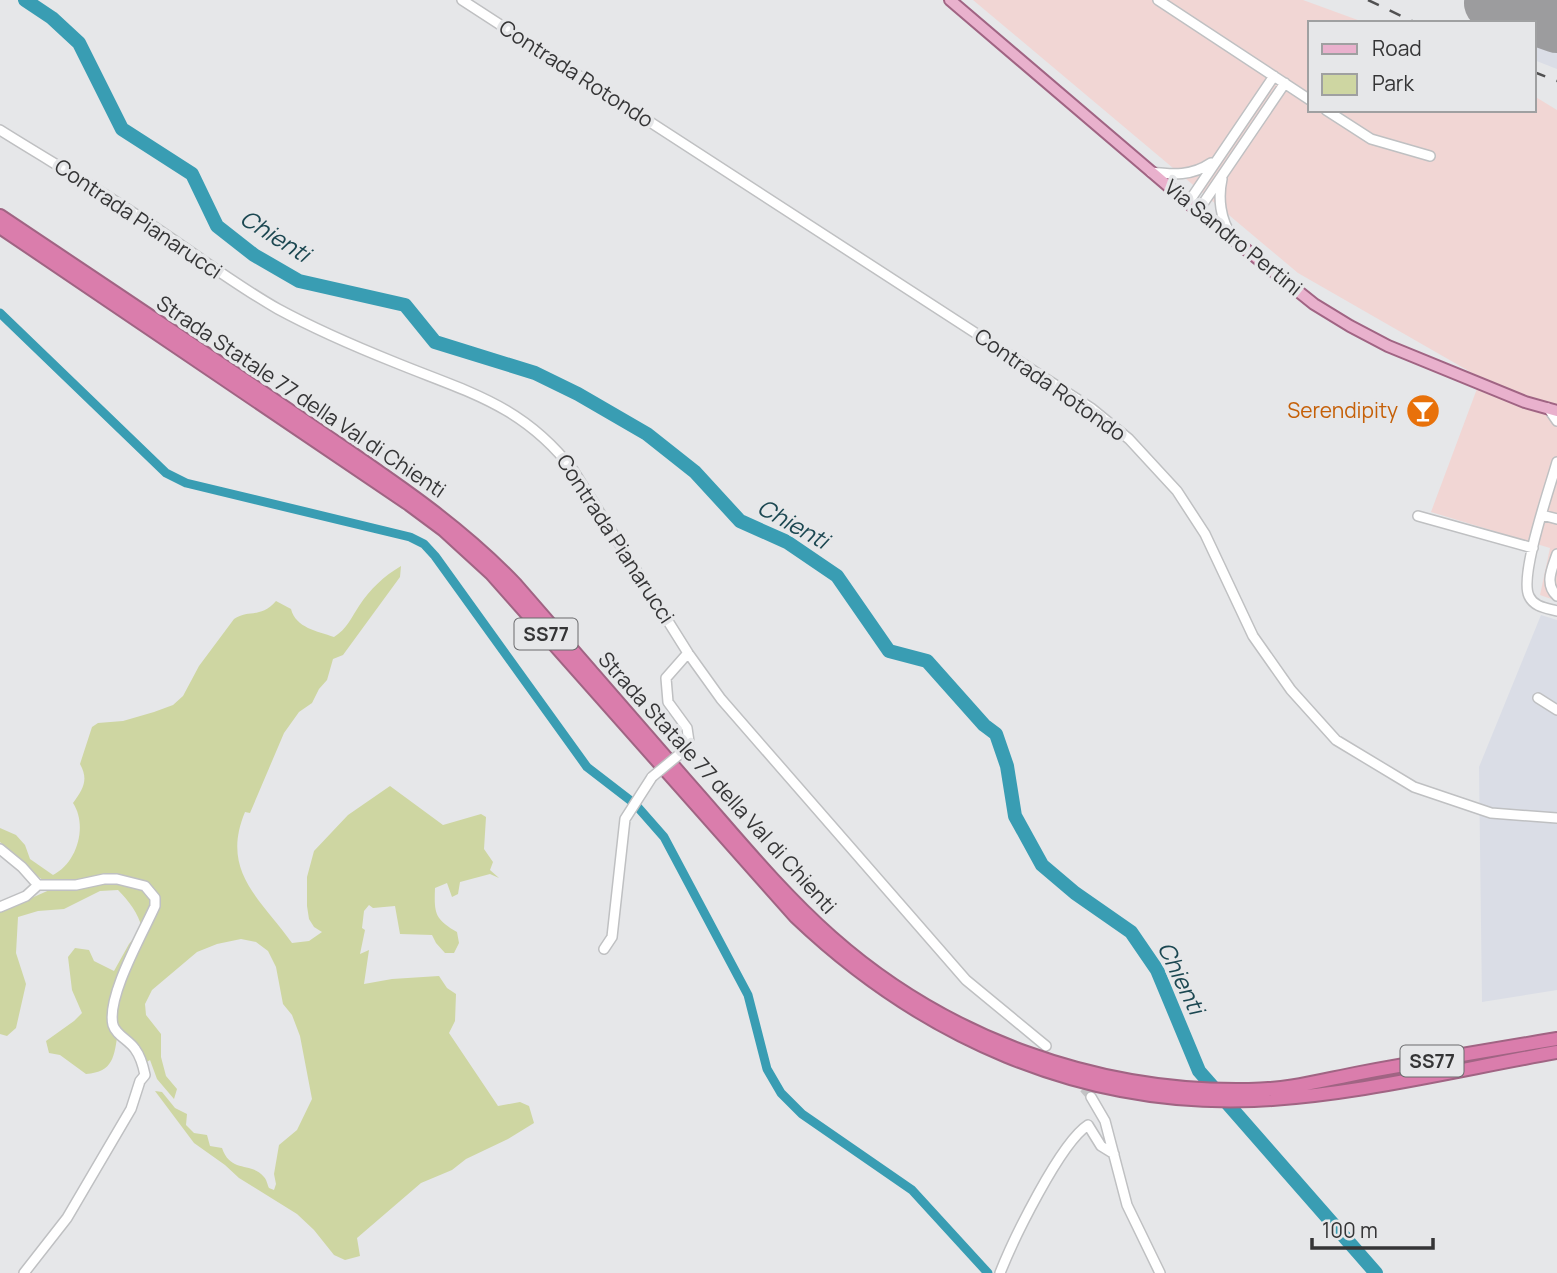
<svg xmlns="http://www.w3.org/2000/svg" width="1557" height="1273" font-family="Manrope,sans-serif">
  <rect width="100%" height="100%" fill="#e6e7e9"/>
  <!-- commercial -->
  <path fill="#f1d6d4" d="M 973,0 L 1303,0 L 1366,23 L 1310,23 L 1310,110 L 1534,110 L 1534,96 L 1557,110 L 1557,601 L 1540,595 L 1550,548 L 1431,512 L 1481,378 L 1298,273 Z"/>
  <!-- built -->
  <path fill="#dadde6" d="M 1490,0 L 1557,0 L 1557,69 L 1534,60 L 1534,23 L 1484,23 Z
    M 1541,615 L 1557,620 L 1557,990 L 1482,1002 L 1479,767 Z"/>
  <!-- green -->
  <path fill="#ced6a2" d="M 401,566 L 400,577 L 343,655 L 333,659 L 327,680 L 319,689 L 312,703 L 299,712 L 284,733 L 250,813 L 245,812 C 220,872 261,899 292,943 L 309,941 L 322,932 L 314,927 L 309,919 L 307,906 L 307,877 L 314,851 L 348,815 L 390,786 L 443,825 L 481,814 L 486,817 L 484,849 L 493,862 L 490,870 L 499,878 L 490,874 L 460,882 L 458,894 L 452,897 L 447,883 L 435,888 C 434,914 435,919 457,932 L 459,943 L 454,953 L 445,953 L 436,943 L 432,935 L 400,934 L 395,906 L 373,908 L 369,905 L 364,911 L 362,928 L 365,930 L 360,954 L 369,950 L 364,984 L 392,979 L 439,976 L 447,988 L 456,994 L 455,1021 L 449,1033 L 498,1106 L 520,1102 L 529,1106 L 534,1123 L 508,1139 L 466,1159 L 452,1170 L 421,1183 L 357,1238 L 360,1256 L 345,1260 L 334,1255 L 314,1230 L 297,1214 L 239,1178 L 225,1165 L 194,1143 L 155,1091 L 162,1092 L 175,1108 L 187,1114 L 186,1125 L 194,1133 L 207,1135 L 210,1146 L 222,1148 C 231,1174 251,1161 264,1177 C 267,1180 267,1184 269,1188 L 274,1190 L 276,1184 L 274,1174 L 279,1145 L 297,1130 L 312,1099 L 300,1036 L 292,1015 L 283,1004 L 276,967 L 268,951 L 256,942 L 241,939 L 217,944 L 197,952 L 152,990 L 145,1004 L 146,1015 L 161,1034 L 161,1057 L 166,1076 L 177,1089 L 174,1099 L 157,1079 L 150,1060 L 145,1063 L 118,1032 C 114,1056 114,1072 86,1074 L 60,1055 L 49,1053 L 46,1041 L 74,1021 L 82,1013 L 72,990 L 68,957 L 75,948 L 89,950 L 94,961 L 114,971 L 129,944 L 142,928 C 138,913 129,901 118,890 L 100,891 L 64,909 L 38,911 L 18,917 L 16,953 L 26,984 L 16,1028 L 7,1036 L 0,1034 L 0,912 L 54,888 L 29,870 L 0,842 L 0,828 L 16,835 L 25,845 L 30,859 L 53,875 C 77,863 88,826 73,803 C 83,789 89,780 80,764 L 92,727 L 98,723 L 123,721 L 154,712 L 173,705 L 183,696 L 199,666 L 234,619 C 249,609 260,619 276,601 L 291,609 C 296,628 317,631 334,637 C 347,629 351,618 359,606 C 370,589 384,576 401,566 Z"/>
  <g fill="none" stroke-linecap="round" stroke-linejoin="round">
    <!-- canal -->
    <path stroke="#399db3" stroke-width="9" d="M 0,313 L 166,473 L 186,483 L 410,537 L 424,544 L 435,556 L 587,767 L 635,804 L 664,837 L 748,995 L 767,1069 L 781,1093 L 802,1114 L 912,1190 L 988,1273"/>
    <!-- river -->
    <path stroke="#399db3" stroke-width="14" d="M 25,0 L 52,18 L 79,43 L 122,129 L 192,174 L 217,226 L 254,255 L 299,281 L 405,305 L 435,342 L 535,373 L 578,394 L 647,434 L 695,472 L 740,521 L 787,542 L 837,576 L 889,651 L 927,661 L 984,725 L 996,734 L 1007,766 L 1015,816 L 1042,865 L 1075,893 L 1131,932 L 1157,970 L 1199,1071 L 1376,1273"/>
    <!-- runway -->
    <path stroke="#9c9c9e" stroke-width="54" d="M 1493,0 L 1491,3 L 1557,26"/>
    <!-- minor-tunnel -->
    <path stroke="#c3c3c5" stroke-width="9" stroke-dasharray="9 4.5" stroke-linecap="butt" d="M 1075,1078 L 1091,1097"/>
    <!-- minor casing -->
    <g stroke="#bfc0c2" stroke-width="12">
      <path id="minor" d="M 462,0 L 1091,408 L 1129,439 L 1177,491 L 1205,534 L 1253,636 L 1291,690 L 1336,740 L 1414,787 L 1491,813 L 1557,818
        M 1158,0 L 1310,100
        M 1326,110 L 1371,139 L 1430,156
        M 0,130 C 51,162 104,192 153,226 C 195,254 234,284 278,309 C 315,329 354,346 394,362 C 467,392 522,404 573,470 L 688,653 L 721,699 L 966,980 L 1046,1046
        M 1151,172 C 1173,175 1192,176 1211,163
        M 1222,179 C 1218,197 1220,220 1232,236
        M 1188,203 L 1274,76
        M 1198,211 L 1285,83
        M 1548,408 L 1557,421
        M 1557,462 C 1550,487 1519,576 1529,596 C 1534,607 1546,608 1557,611
        M 1542,515 L 1557,519
        M 1418,516 L 1533,548
        M 1557,554 C 1552,569 1544,584 1557,596
        M 1538,698 L 1557,710
        M 681,753 L 689,742 L 687,728 L 668,702 L 666,678 L 688,653
        M 0,849 L 22,867 L 38,885
        M 0,907 L 26,896 L 38,885 L 76,885 L 104,879 L 117,879 L 145,886 L 155,898 L 155,906 C 143,933 106,997 113,1025 C 116,1035 129,1040 135,1049 C 141,1057 143,1065 145,1075 L 140,1081 L 131,1109 L 67,1218 L 24,1273
        M 604,949 L 612,937 L 625,819 L 652,777
        M 1091,1097 L 1105,1121 L 1127,1205 L 1160,1273
        M 1000,1273 C 1013,1240 1060,1143 1088,1125 L 1101,1146 L 1114,1154"/>
    </g>
    <!-- major casing -->
    <g stroke="#a06483" stroke-width="14">
      <path id="major" d="M 950,0 L 1188,203 L 1314,304 L 1350,326 L 1388,346 L 1525,402 L 1557,411"/>
    </g>
    <!-- highway casing -->
    <g stroke="#a06483" stroke-width="16">
      <path id="highway" d="M 0,216 C 100,283 201,350 300,418 C 375,470 452,518 515,584 C 572,650 630,716 687,782 C 734,835 778,890 831,937 C 946,1039 1097,1093 1249,1090 C 1288,1090 1323,1080 1360,1073 C 1425,1061 1491,1050 1557,1039
        M 0,227 L 409,504 L 444,530 L 491,573 L 796,917 C 921,1036 1079,1107 1254,1100 C 1352,1096 1460,1069 1557,1052"/>
    </g>
    <!-- minor -->
    <use href="#minor" stroke="#fff" stroke-width="9"/>
    <!-- major -->
    <use href="#major" stroke="#e9b1cd" stroke-width="10"/>
    <!-- highway -->
    <use href="#highway" stroke="#da7dac" stroke-width="12"/>
    <!-- rail -->
    <path stroke="#515152" stroke-width="2.5" stroke-dasharray="12 12" stroke-linecap="butt" d="M 1368,0 L 1416,23
      M 1534,72 L 1557,81"/>
    <!-- minor-bridge casing -->
    <g stroke="#bfc0c2" stroke-width="12" stroke-linecap="butt">
      <path id="minor-bridge" d="M 652,777 L 681,753"/>
    </g>
    <!-- minor-bridge -->
    <use href="#minor-bridge" stroke="#fff" stroke-width="9"/>
  </g>
  <!-- icons -->
  <defs>
    <g id="bar-disc" transform="scale(1.75)"><circle r="9.5" fill="#e8710a" stroke="#e6e7e9"/><path d="M-6-5H6L.8 .8V4.5H3.5V6h-7V4.5H-.8V.8Z" fill="#fff"/></g>
  </defs>
  <g fill-rule="evenodd">
    <use href="#bar-disc" x="1423" y="411"/>
  </g>
  <g text-anchor="middle" stroke-width="7" stroke-linejoin="round" paint-order="stroke">
    <!-- shield labels -->
    <g fill="#e6e7e9" stroke="#6a6a6c" stroke-width="2">
      <rect x="514.5" y="618.5" width="63" height="31" rx="5"/>
      <rect x="1400.5" y="1045.5" width="63" height="31" rx="5"/>
    </g>
    <g font-size="19" font-weight="bold" fill="#353536">
      <text x="546" y="641">SS77</text>
      <text x="1432" y="1068">SS77</text>
    </g>
    <!-- street labels -->
    <g font-size="21" fill="#353536" stroke="#e6e7e9">
      <text transform="translate(576 74) rotate(33)" y="7">Contrada Rotondo</text>
      <text transform="translate(138 219) rotate(34)" y="7">Contrada Pianarucci</text>
      <text transform="translate(1233 238) rotate(39)" y="7">Via Sandro Pertini</text>
      <text transform="translate(1050 385) rotate(35)" y="7">Contrada Rotondo</text>
      <text transform="translate(301 397) rotate(34)" y="7">Strada Statale 77 della Val di Chienti</text>
      <text transform="translate(615 539) rotate(57)" y="7">Contrada Pianarucci</text>
      <text transform="translate(717 783) rotate(48)" y="7">Strada Statale 77 della Val di Chienti</text>
    </g>
    <!-- food labels -->
    <g font-size="21" fill="#c56008" stroke="#e6e7e9" text-anchor="end">
      <text x="1398" y="418">Serendipity</text>
    </g>
    <!-- water labels -->
    <g font-size="23" font-style="italic" fill="#1b4751" stroke="#e6e7e9">
      <text transform="translate(275 236) rotate(32)" y="8">Chienti</text>
      <text transform="translate(793 524) rotate(29)" y="8">Chienti</text>
      <text transform="translate(1181 978) rotate(64)" y="8">Chienti</text>
    </g>
  </g>
  <!-- legend -->
  <rect x="1308" y="21" width="228" height="91" fill="#e6e7e9" stroke="#9fa0a1" stroke-width="2"/>
  <rect x="1322" y="44" width="35" height="10" fill="#e9b1cd" stroke="#9fa0a1" stroke-width="2"/>
  <text x="1372" y="56" font-size="21" fill="#353536">Road</text>
  <rect x="1322" y="74" width="35" height="21" fill="#ced6a2" stroke="#9fa0a1" stroke-width="2"/>
  <text x="1372" y="91" font-size="21" fill="#353536">Park</text>
  <!-- scale -->
  <path d="M1312 1238v10h121v-10" fill="none" stroke="#353536" stroke-width="3.5"/>
  <text x="1322" y="1238" font-size="21" fill="#353536" stroke="#e6e7e9" stroke-width="5" paint-order="stroke">100 m</text>
</svg>
